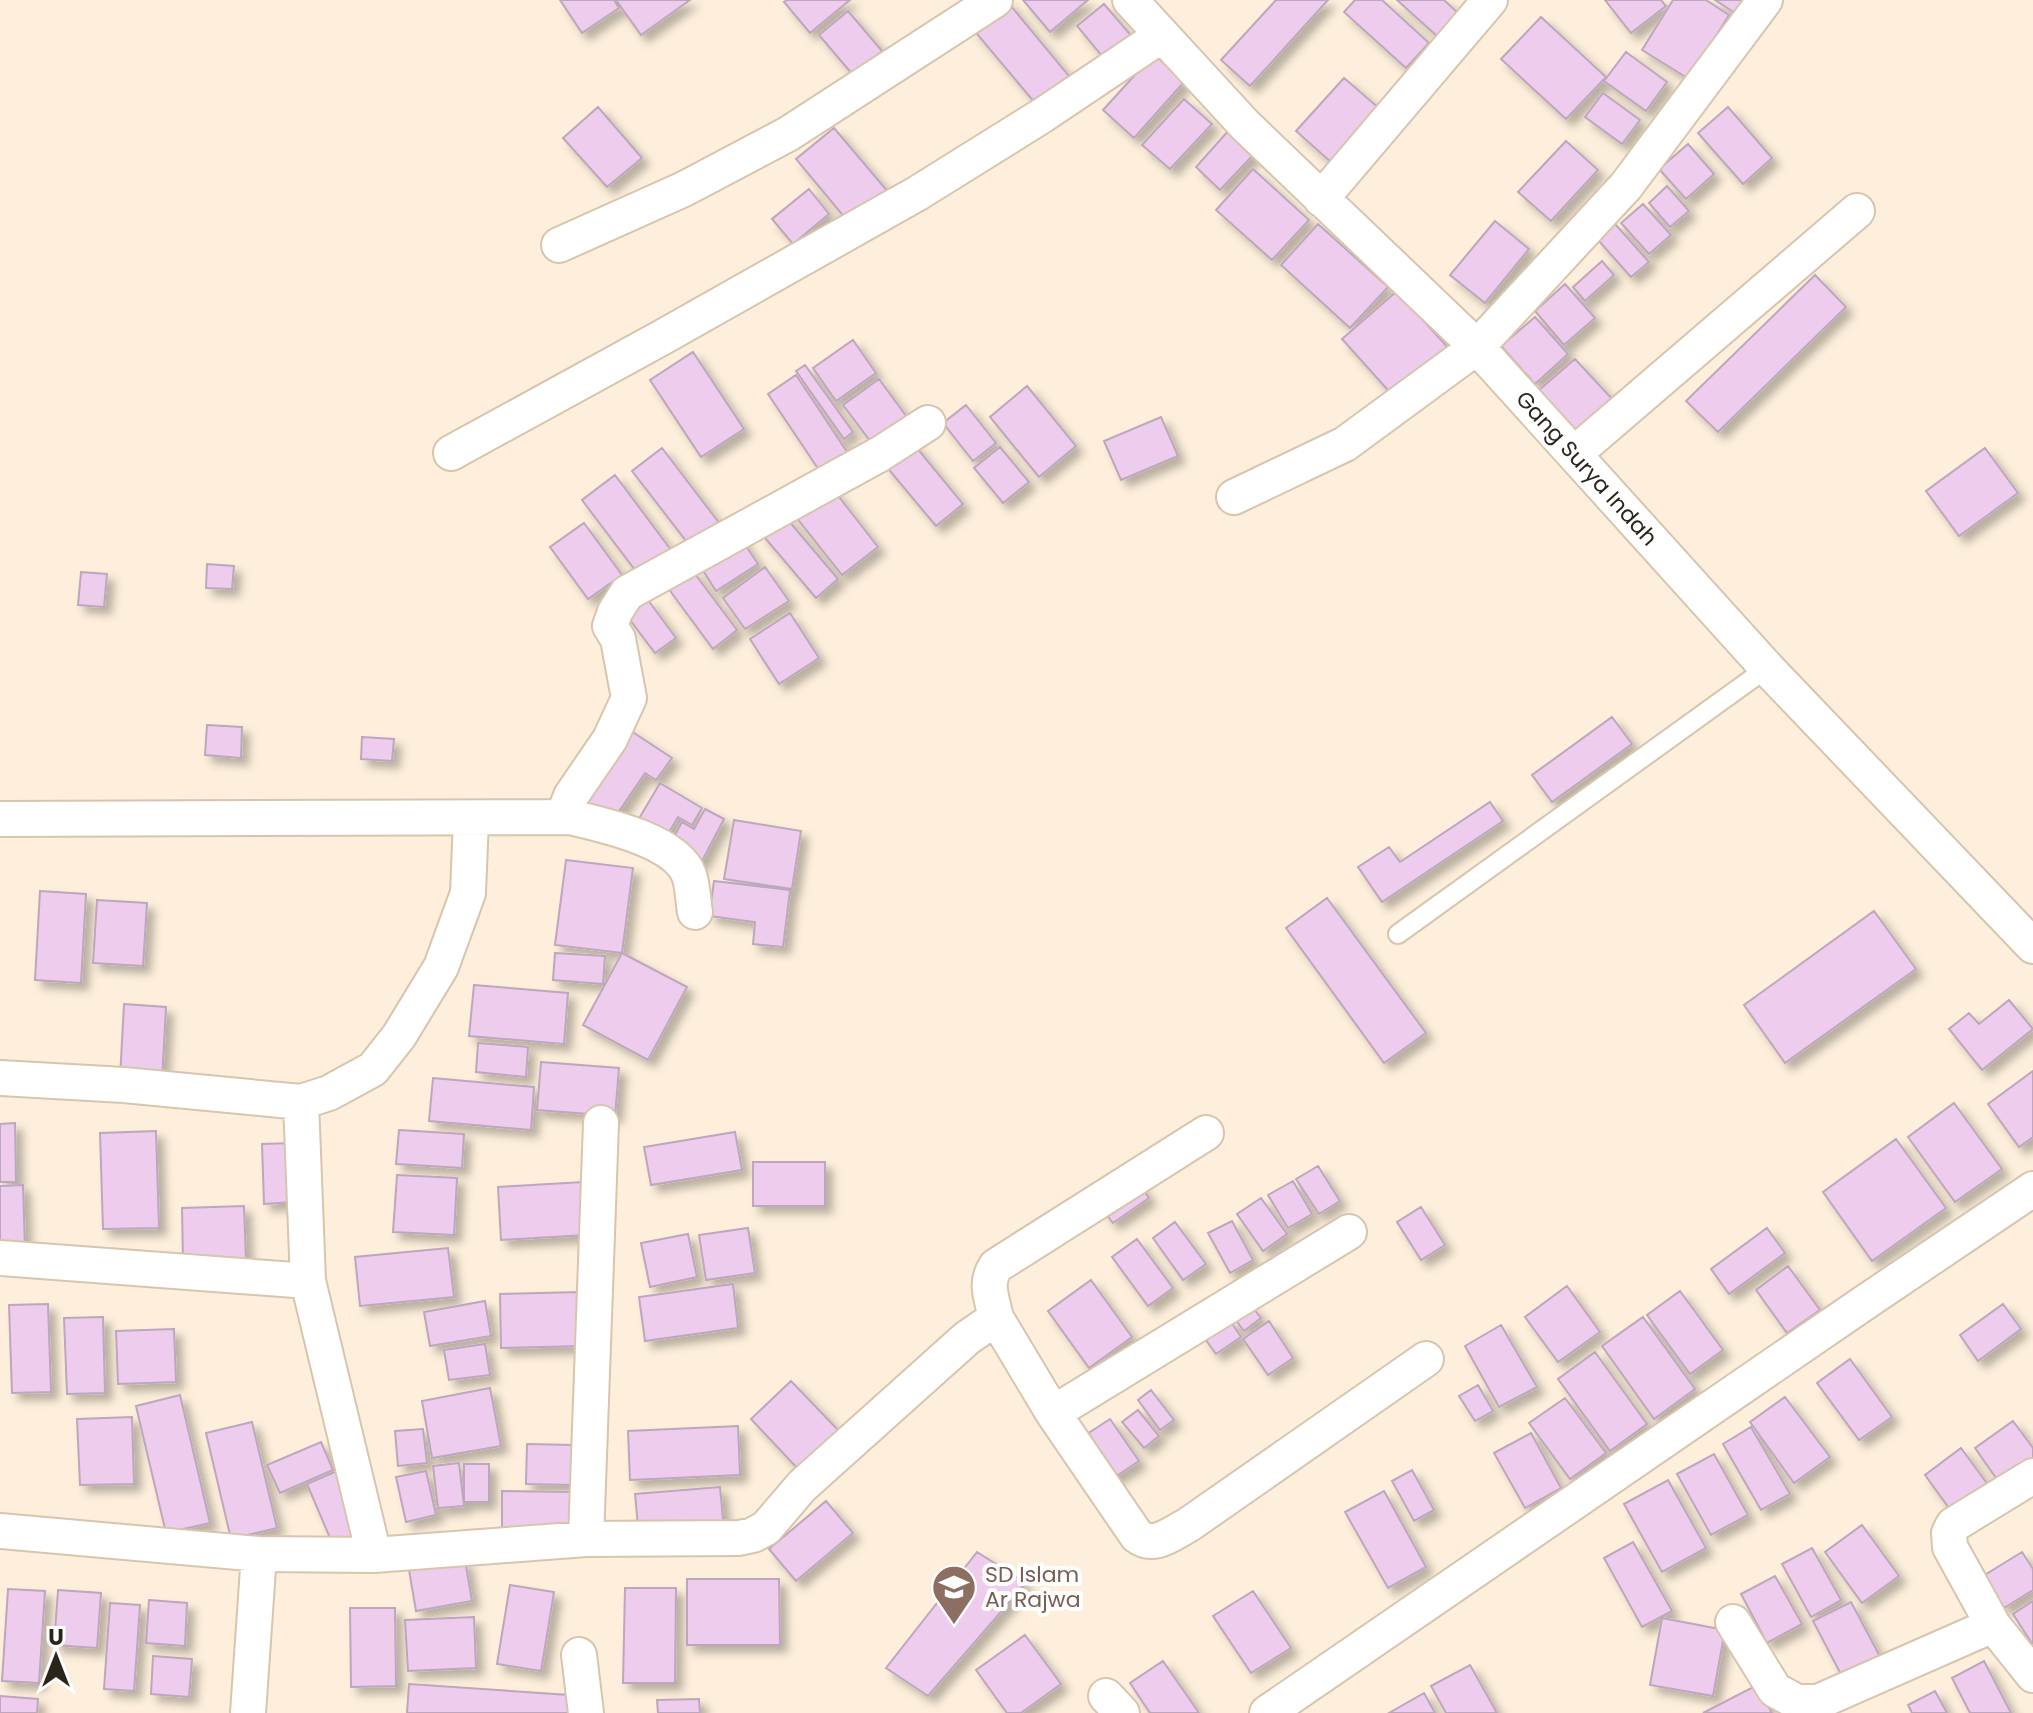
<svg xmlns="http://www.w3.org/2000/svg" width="2033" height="1713" font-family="Poppins,sans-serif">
  <defs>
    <filter id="shadow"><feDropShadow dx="7" dy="7" stdDeviation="4" flood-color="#0004"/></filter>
  </defs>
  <rect width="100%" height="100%" fill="#fdefdb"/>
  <!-- building -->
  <path fill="#ece" stroke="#bca7bc" stroke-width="2" filter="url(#shadow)" d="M 560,0 L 614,0 L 619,8 L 582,33 Z
    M 616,0 L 690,0 L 641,35 Z
    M 787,0 L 850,0 L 810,33 L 784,2 Z
    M 1006,0 L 1069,76 L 1035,103 L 972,28 Z
    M 1023,0 L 1088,0 L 1050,32 Z
    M 1276,0 L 1328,0 L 1250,86 L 1221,60 Z
    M 1355,0 L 1382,0 L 1429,43 L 1406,68 L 1344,12 Z
    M 1397,0 L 1444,0 L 1458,13 L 1437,36 Z
    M 1605,0 L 1661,0 L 1666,6 L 1631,33 Z
    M 1673,0 L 1706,0 L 1729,15 L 1689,79 L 1642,50 Z
    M 1715,0 L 1744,0 L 1735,13 Z
    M 1104,4 L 1134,39 L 1107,62 L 1077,26 Z
    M 848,11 L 882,51 L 853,75 L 819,35 Z
    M 1541,17 L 1606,77 L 1566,119 L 1501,59 Z
    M 1626,52 L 1667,82 L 1646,111 L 1604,81 Z
    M 1154,54 L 1184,82 L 1134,138 L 1103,110 Z
    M 1344,78 L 1380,109 L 1332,163 L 1296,131 Z
    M 1603,93 L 1640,120 L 1622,144 L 1585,117 Z
    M 1184,99 L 1212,124 L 1170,169 L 1142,145 Z
    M 598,107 L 642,158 L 607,187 L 563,138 Z
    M 1728,107 L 1772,158 L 1743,184 L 1698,133 Z
    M 834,128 L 889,193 L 851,225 L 796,159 Z
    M 1229,130 L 1255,153 L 1220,190 L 1196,167 Z
    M 1566,141 L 1598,170 L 1551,221 L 1518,192 Z
    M 1688,144 L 1714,174 L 1686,199 L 1659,169 Z
    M 1253,169 L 1309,220 L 1272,260 L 1216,210 Z
    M 1667,186 L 1689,211 L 1670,227 L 1649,203 Z
    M 809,189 L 829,214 L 793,244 L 772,219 Z
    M 1643,204 L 1671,235 L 1649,254 L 1621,223 Z
    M 1495,221 L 1529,249 L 1485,303 L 1450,275 Z
    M 1318,224 L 1388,287 L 1350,328 L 1281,265 Z
    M 1615,224 L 1649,262 L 1631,277 L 1598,240 Z
    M 1602,261 L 1614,275 L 1585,301 L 1573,287 Z
    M 1815,275 L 1846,307 L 1718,432 L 1686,401 Z
    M 1565,284 L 1595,318 L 1564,345 L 1535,311 Z
    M 1397,291 L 1450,350 L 1395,398 L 1342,339 Z
    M 1535,317 L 1568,354 L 1535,384 L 1501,346 Z
    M 853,340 L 876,373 L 836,401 L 813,368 Z
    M 693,352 L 744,429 L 701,457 L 650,380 Z
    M 1575,359 L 1613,400 L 1577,432 L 1539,390 Z
    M 805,365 L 853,432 L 844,439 L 796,371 Z
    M 796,375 L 853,461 L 825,479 L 768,394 Z
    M 879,379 L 912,424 L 877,450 L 843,405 Z
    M 1027,386 L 1076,446 L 1039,477 L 990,417 Z
    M 966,405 L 996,443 L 973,461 L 943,423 Z
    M 1161,417 L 1178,456 L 1121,480 L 1104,441 Z
    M 912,442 L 963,504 L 936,526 L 885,465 Z
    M 1000,447 L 1029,482 L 1003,503 L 974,468 Z
    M 662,448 L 720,524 L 690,546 L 632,471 Z
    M 1985,448 L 2018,493 L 1959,536 L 1926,491 Z
    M 615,475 L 674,554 L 641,578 L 582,500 Z
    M 829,484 L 878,547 L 842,575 L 792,512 Z
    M 782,513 L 838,579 L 816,598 L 760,532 Z
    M 584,523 L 622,575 L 588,599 L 550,547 Z
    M 738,534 L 758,564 L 716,591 L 697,561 Z
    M 207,564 L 234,566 L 232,589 L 206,588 Z
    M 765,567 L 789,601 L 745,629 L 723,598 Z
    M 692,570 L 737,630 L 713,649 L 668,588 Z
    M 81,572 L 107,574 L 104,607 L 78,605 Z
    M 648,600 L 676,638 L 655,653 L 627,616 Z
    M 790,613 L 819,658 L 779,684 L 750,639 Z
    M 1612,717 L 1632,744 L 1552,802 L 1532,775 Z
    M 207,725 L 242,727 L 241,758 L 205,755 Z
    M 625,727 L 672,758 L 656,780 L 645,773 L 611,823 L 576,799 Z
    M 362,737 L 394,739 L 392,761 L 361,759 Z
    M 660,783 L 702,808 L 692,825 L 678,817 L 662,844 L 634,827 Z
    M 1490,802 L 1503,821 L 1382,902 L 1358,867 L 1389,847 L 1400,862 Z
    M 705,809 L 724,819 L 700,865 L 668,848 L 682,822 L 694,829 Z
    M 734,820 L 801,831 L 792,889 L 724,879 Z
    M 566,860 L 633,868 L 622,953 L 555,945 Z
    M 714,881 L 790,890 L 783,947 L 753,944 L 755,922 L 709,916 Z
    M 40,891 L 86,894 L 81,983 L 35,980 Z
    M 1327,898 L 1426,1033 L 1384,1063 L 1286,928 Z
    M 97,900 L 147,903 L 143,966 L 93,963 Z
    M 1874,911 L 1916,969 L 1785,1063 L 1744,1005 Z
    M 555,953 L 605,956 L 603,984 L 553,980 Z
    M 622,953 L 687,987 L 648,1060 L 583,1025 Z
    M 474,985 L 568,993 L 564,1044 L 469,1036 Z
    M 2009,1000 L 2033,1029 L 1982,1070 L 1949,1029 L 1969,1013 L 1979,1024 Z
    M 124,1004 L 166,1007 L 162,1081 L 120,1078 Z
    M 478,1043 L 528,1047 L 526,1077 L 476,1072 Z
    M 541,1062 L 619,1068 L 615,1116 L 537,1110 Z
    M 2033,1071 L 2033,1137 L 2019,1147 L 1988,1104 Z
    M 433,1078 L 534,1087 L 531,1130 L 429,1121 Z
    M 1954,1103 L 2002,1169 L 1955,1202 L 1908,1137 Z
    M 15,1123 L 16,1182 L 0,1182 L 0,1124 Z
    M 399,1130 L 464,1134 L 462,1168 L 396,1164 Z
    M 156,1131 L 159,1228 L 103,1229 L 100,1133 Z
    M 735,1132 L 742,1170 L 651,1185 L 644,1147 Z
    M 1896,1139 L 1946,1208 L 1872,1261 L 1823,1192 Z
    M 292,1143 L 294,1202 L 264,1204 L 262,1144 Z
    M 753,1162 L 825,1162 L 825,1206 L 753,1206 Z
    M 1318,1166 L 1340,1201 L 1319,1214 L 1296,1179 Z
    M 397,1175 L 457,1178 L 454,1235 L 393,1232 Z
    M 1293,1181 L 1312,1214 L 1288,1228 L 1268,1195 Z
    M 583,1182 L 586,1235 L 501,1240 L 498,1187 Z
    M 1138,1182 L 1149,1198 L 1113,1223 L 1101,1208 Z
    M 23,1185 L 25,1248 L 0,1249 L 0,1186 Z
    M 1261,1198 L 1287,1234 L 1263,1251 L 1237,1214 Z
    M 244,1206 L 246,1260 L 183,1262 L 182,1208 Z
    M 1421,1207 L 1445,1245 L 1421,1260 L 1397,1222 Z
    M 1232,1221 L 1253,1260 L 1230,1273 L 1208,1233 Z
    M 1175,1222 L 1206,1264 L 1183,1280 L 1153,1238 Z
    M 748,1228 L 755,1273 L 706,1280 L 699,1235 Z
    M 1767,1228 L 1785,1253 L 1729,1294 L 1711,1269 Z
    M 688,1234 L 697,1277 L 650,1287 L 641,1243 Z
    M 1137,1239 L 1173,1288 L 1148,1306 L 1112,1257 Z
    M 448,1248 L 454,1297 L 360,1306 L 355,1257 Z
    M 1788,1266 L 1820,1310 L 1787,1333 L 1756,1290 Z
    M 1091,1280 L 1132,1337 L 1089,1368 L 1048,1311 Z
    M 733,1284 L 738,1328 L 645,1341 L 639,1297 Z
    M 1567,1286 L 1600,1332 L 1558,1362 L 1525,1317 Z
    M 1680,1291 L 1723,1350 L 1690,1374 L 1647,1315 Z
    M 580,1292 L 582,1346 L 501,1348 L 500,1294 Z
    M 485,1301 L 491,1336 L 430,1346 L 424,1312 Z
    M 48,1304 L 51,1392 L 12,1393 L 9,1305 Z
    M 2003,1304 L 2021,1329 L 1978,1361 L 1960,1335 Z
    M 1251,1305 L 1261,1318 L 1244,1331 L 1234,1318 Z
    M 103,1317 L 105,1393 L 67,1394 L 64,1318 Z
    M 1643,1317 L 1695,1389 L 1654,1419 L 1602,1346 Z
    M 1229,1319 L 1241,1337 L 1216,1354 L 1203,1336 Z
    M 1269,1321 L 1293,1358 L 1268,1375 L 1243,1339 Z
    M 1501,1325 L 1537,1387 L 1499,1407 L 1465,1346 Z
    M 174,1329 L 176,1382 L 118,1384 L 116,1331 Z
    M 485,1344 L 490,1375 L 449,1380 L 444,1350 Z
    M 1595,1352 L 1647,1424 L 1610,1451 L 1558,1379 Z
    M 1850,1359 L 1892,1417 L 1859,1440 L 1817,1383 Z
    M 791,1381 L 839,1431 L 799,1470 L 751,1419 Z
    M 1478,1385 L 1493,1411 L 1475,1421 L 1459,1396 Z
    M 490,1388 L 501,1446 L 432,1458 L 422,1401 Z
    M 1151,1390 L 1174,1420 L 1160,1430 L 1138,1400 Z
    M 180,1395 L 210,1523 L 166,1533 L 136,1406 Z
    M 1785,1397 L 1830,1457 L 1794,1483 L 1750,1422 Z
    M 1565,1398 L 1606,1453 L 1570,1479 L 1529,1423 Z
    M 1138,1410 L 1159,1436 L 1144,1448 L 1122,1422 Z
    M 132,1417 L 134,1484 L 80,1485 L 77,1419 Z
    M 1110,1419 L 1139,1461 L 1112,1479 L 1084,1436 Z
    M 2013,1421 L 2033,1448 L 2033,1462 L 2001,1485 L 1975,1448 Z
    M 252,1422 L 277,1528 L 231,1539 L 206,1433 Z
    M 738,1426 L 740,1475 L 630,1480 L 628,1431 Z
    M 1751,1427 L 1790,1494 L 1761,1510 L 1723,1444 Z
    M 423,1429 L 427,1463 L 398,1466 L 395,1431 Z
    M 1531,1433 L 1561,1488 L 1525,1508 L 1494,1453 Z
    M 321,1442 L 333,1470 L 280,1493 L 267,1465 Z
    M 527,1444 L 573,1445 L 572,1485 L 526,1484 Z
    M 1961,1448 L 1991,1489 L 1954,1515 L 1925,1475 Z
    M 1714,1454 L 1748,1515 L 1711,1535 L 1677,1474 Z
    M 459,1463 L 464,1506 L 438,1508 L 433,1466 Z
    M 464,1464 L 489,1464 L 489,1502 L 464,1502 Z
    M 1412,1470 L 1434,1510 L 1414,1521 L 1392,1481 Z
    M 337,1471 L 363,1533 L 333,1545 L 307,1484 Z
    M 426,1471 L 436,1515 L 406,1522 L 396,1477 Z
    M 1668,1480 L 1706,1548 L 1662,1572 L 1624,1504 Z
    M 720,1487 L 724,1530 L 639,1537 L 635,1494 Z
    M 502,1491 L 572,1492 L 571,1533 L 502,1532 Z
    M 1384,1491 L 1426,1567 L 1388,1588 L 1345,1512 Z
    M 826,1501 L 853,1533 L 796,1581 L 769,1549 Z
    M 1862,1525 L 1899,1576 L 1862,1603 L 1825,1552 Z
    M 1633,1542 L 1672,1611 L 1642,1627 L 1604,1558 Z
    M 1812,1548 L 1841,1600 L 1811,1617 L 1782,1564 Z
    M 977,1552 L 1026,1583 L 928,1696 L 886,1668 Z
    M 2022,1552 L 2033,1569 L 2033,1590 L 2004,1608 L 1983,1576 Z
    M 465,1560 L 472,1601 L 416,1611 L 409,1570 Z
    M 1775,1576 L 1802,1624 L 1767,1643 L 1741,1594 Z
    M 687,1579 L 779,1579 L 780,1645 L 687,1645 Z
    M 510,1585 L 554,1592 L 541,1671 L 497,1664 Z
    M 625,1588 L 676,1588 L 675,1683 L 623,1683 Z
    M 8,1589 L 45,1591 L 39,1683 L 2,1681 Z
    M 58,1590 L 101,1593 L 97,1648 L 54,1645 Z
    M 1253,1591 L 1291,1648 L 1251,1673 L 1213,1616 Z
    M 149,1600 L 187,1603 L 185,1646 L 146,1643 Z
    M 2033,1601 L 2033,1645 L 2013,1614 Z
    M 1851,1602 L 1885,1666 L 1847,1686 L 1813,1621 Z
    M 110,1603 L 140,1605 L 134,1691 L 104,1689 Z
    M 350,1608 L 395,1608 L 396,1686 L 351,1687 Z
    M 474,1617 L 476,1668 L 408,1671 L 405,1620 Z
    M 1662,1618 L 1725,1630 L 1713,1696 L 1650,1685 Z
    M 1025,1635 L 1061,1684 L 1021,1713 L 1007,1713 L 976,1670 Z
    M 153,1656 L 192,1659 L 189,1697 L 151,1694 Z
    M 1163,1661 L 1199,1713 L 1150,1713 L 1130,1683 Z
    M 1984,1661 L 2011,1713 L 1970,1713 L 1952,1678 Z
    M 1470,1665 L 1497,1713 L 1446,1713 L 1431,1686 Z
    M 409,1684 L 569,1695 L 568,1713 L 407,1713 Z
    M 1757,1685 L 1772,1713 L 1703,1713 Z
    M 1935,1691 L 1947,1713 L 1912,1713 L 1908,1705 Z
    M 1424,1693 L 1435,1713 L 1389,1713 Z
    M 0,1696 L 38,1699 L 37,1713 L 0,1713 Z
    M 699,1699 L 700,1713 L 658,1713 L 657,1700 Z"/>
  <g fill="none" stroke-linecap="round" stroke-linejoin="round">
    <!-- service casing -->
    <g stroke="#d7c5ad" stroke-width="22">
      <path id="service" d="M 1398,934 L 1767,668"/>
    </g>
    <!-- minor casing -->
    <g stroke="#d7c5ad" stroke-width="38">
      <path id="minor" d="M 1130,0 L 1245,125 L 1477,347 L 1767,668 L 2033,946
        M 1321,199 L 1490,0
        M 559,245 L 684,189 L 788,134 L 995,0
        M 451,453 L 661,338 L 918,193 L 1043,115 L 1162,35
        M 1574,454 L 1857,211
        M 1234,497 L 1345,444 L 1477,347 L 1626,186 L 1765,0
        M 0,819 L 570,817
        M 695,912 C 693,901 693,886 689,875 C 676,840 603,825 570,817 L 567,806 L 571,796 L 610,739 L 629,698 L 618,639 L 610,626 L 615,612 L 627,593 L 880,454 L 928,423
        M 0,1078 L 124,1085 L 301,1102 L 329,1093 L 373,1069 L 399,1036 L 441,967 L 468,893 L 471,819
        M 301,1102 L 308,1281 L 374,1555
        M 0,1258 L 308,1281
        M 996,1318 L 1053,1413 L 1137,1536 C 1154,1549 1171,1534 1188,1525 L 1426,1359
        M 1053,1413 L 1349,1232
        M 0,1531 L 259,1554 L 374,1555 L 586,1539 L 739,1538 L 753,1535 L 766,1528 L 802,1486 L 967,1338 L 996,1318 C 992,1298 984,1283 996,1266 L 1206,1133
        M 586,1539 L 601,1123
        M 1733,1622 L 1775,1690 L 1797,1702 L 1818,1702 L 1993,1625 L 2033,1675
        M 1993,1625 L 1950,1547 L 1949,1533 L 1953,1525 L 2033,1476
        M 579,1655 L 586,1713
        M 1106,1696 L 1122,1713
        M 248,1713 L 259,1554
        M 1267,1713 L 1864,1303 L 2033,1189"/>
    </g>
    <!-- service -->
    <use href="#service" stroke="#fff" stroke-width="18"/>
    <!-- minor -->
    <use href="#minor" stroke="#fff" stroke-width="34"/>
  </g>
  <!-- icons -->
  <defs>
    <g id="school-pin" transform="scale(2.3)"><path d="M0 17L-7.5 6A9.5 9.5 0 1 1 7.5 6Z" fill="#8d6e63" stroke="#fefefe"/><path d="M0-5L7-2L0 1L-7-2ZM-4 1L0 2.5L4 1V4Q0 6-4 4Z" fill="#fff"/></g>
  </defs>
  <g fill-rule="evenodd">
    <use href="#school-pin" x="954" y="1587"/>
  </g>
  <g text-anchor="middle" stroke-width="8" stroke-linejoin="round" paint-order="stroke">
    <!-- street labels -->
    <g font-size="22" fill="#2a241a" stroke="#fefefe">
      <text transform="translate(1587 468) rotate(48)" y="8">Gang Surya Indah</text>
    </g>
    <!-- education labels -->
    <g font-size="22" fill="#785e54" stroke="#fefefe" text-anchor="start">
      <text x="985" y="1582">SD Islam<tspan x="985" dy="25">Ar Rajwa</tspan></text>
    </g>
  </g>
  <!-- north arrow -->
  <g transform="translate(56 1657)" stroke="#fefefe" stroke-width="6" paint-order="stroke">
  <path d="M0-6L14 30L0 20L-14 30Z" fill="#2a241a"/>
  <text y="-12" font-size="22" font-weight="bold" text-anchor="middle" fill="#2a241a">U</text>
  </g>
</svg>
